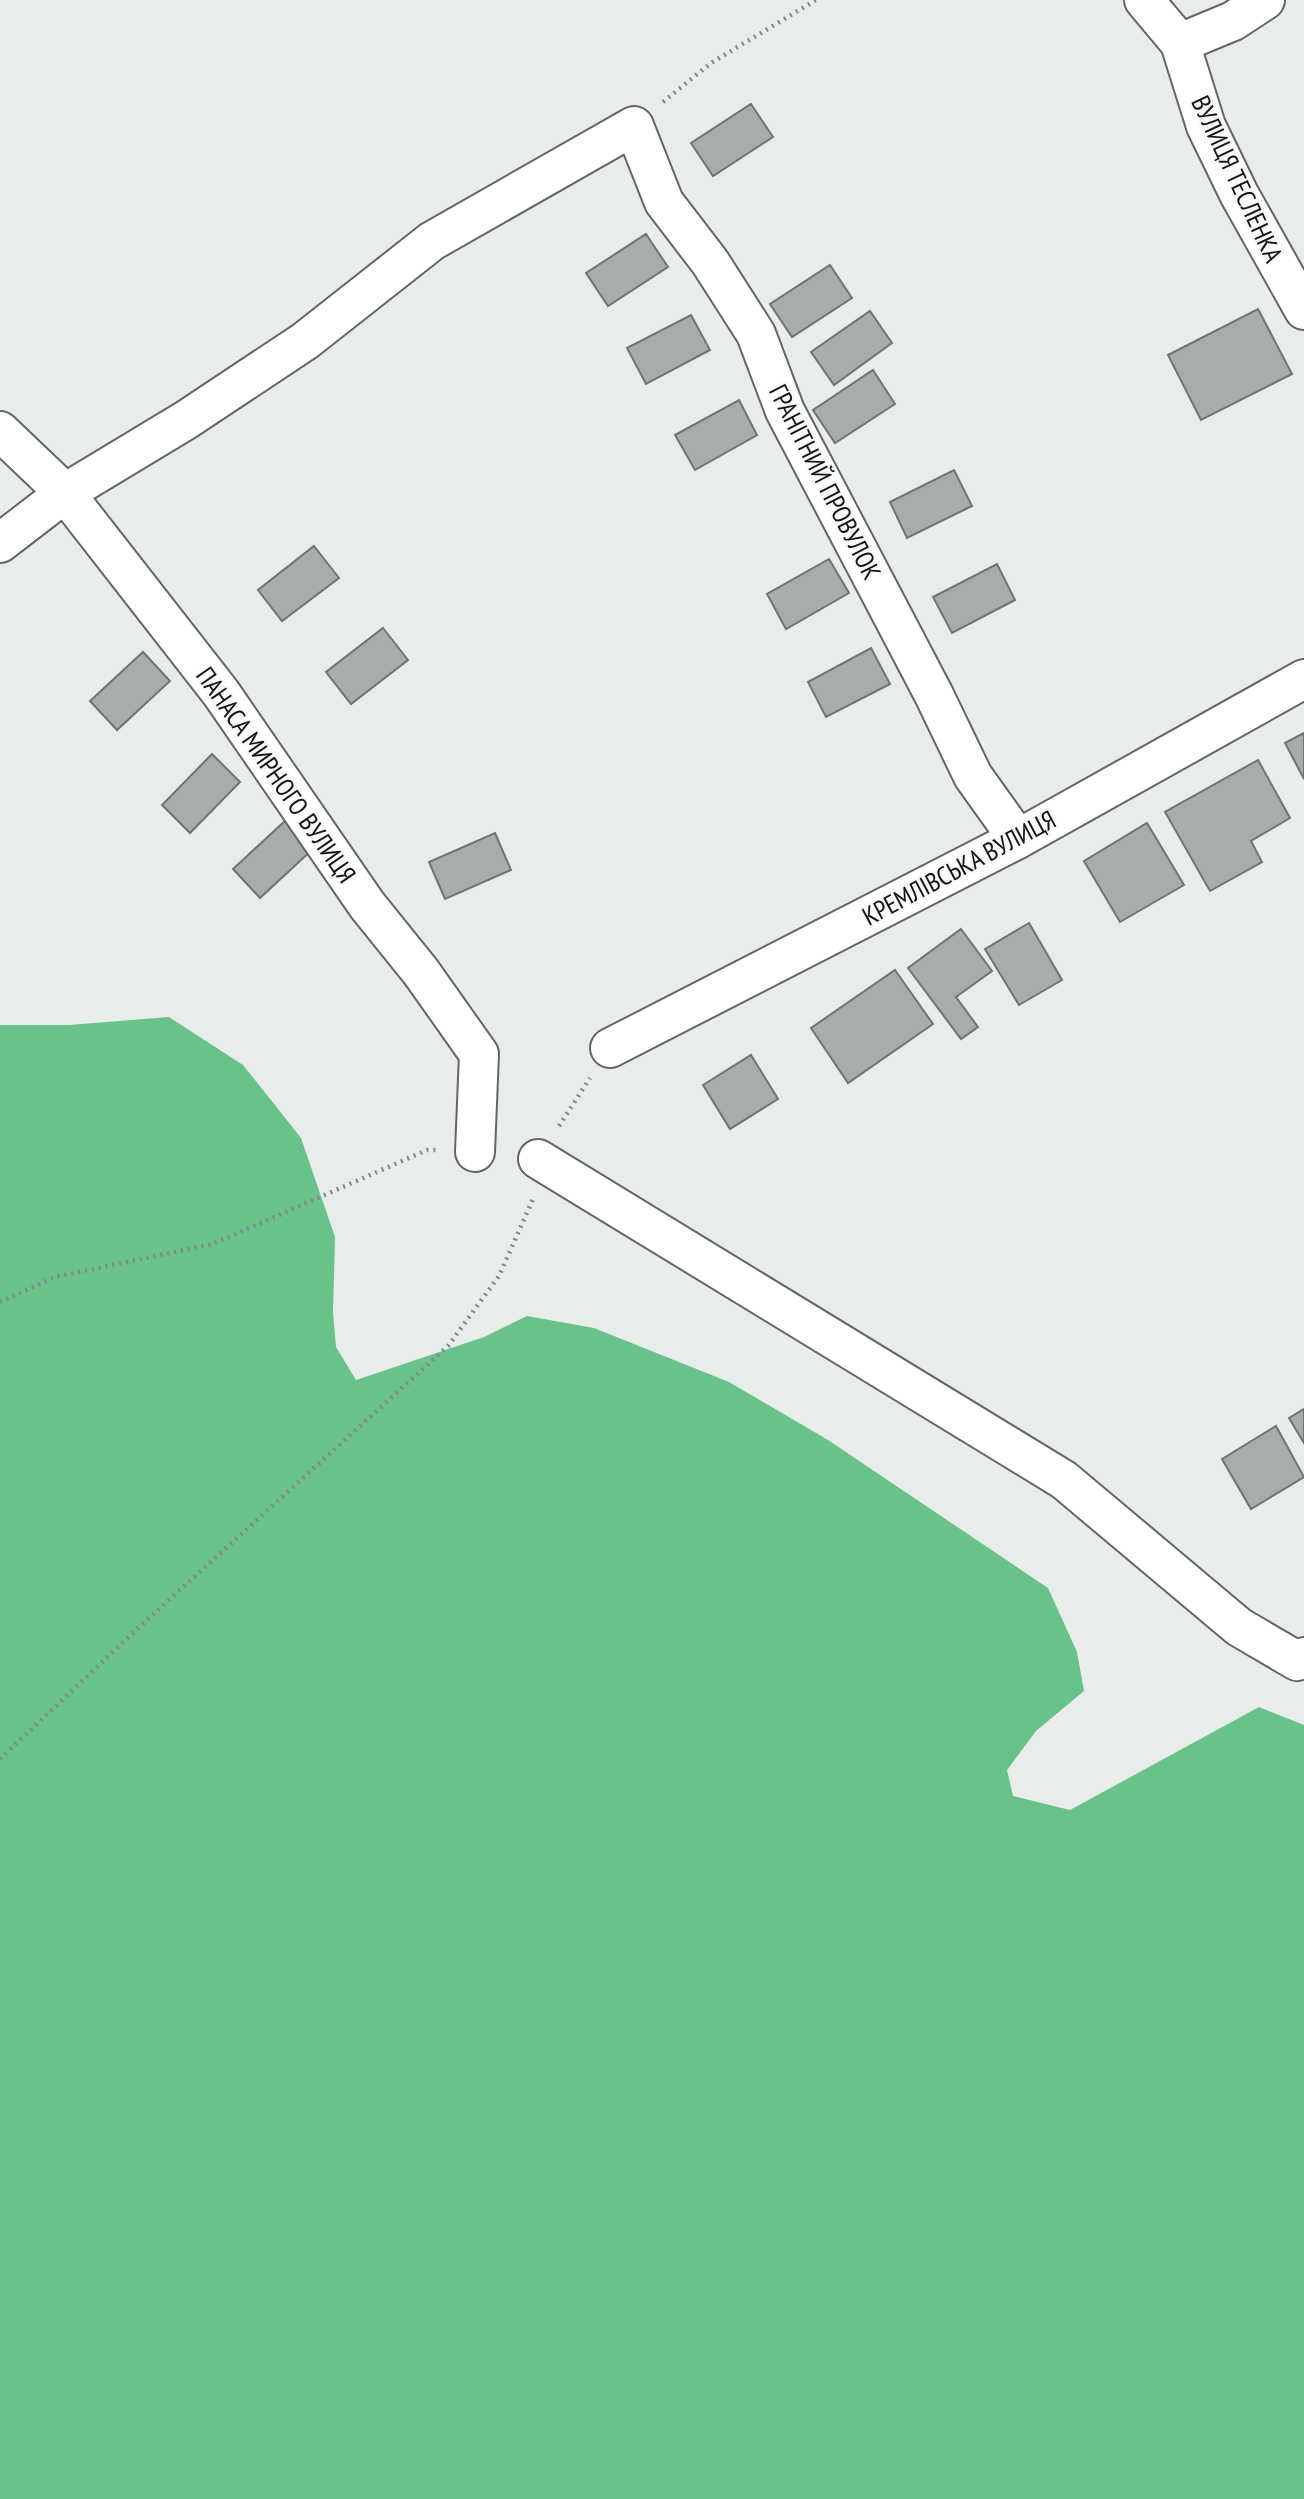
<svg xmlns="http://www.w3.org/2000/svg" width="1304" height="2499" font-family="'PT Sans Narrow',sans-serif">
  <rect width="100%" height="100%" fill="#e9edea"/>
  <!-- forest -->
  <path fill="#68c289" d="M 169,1017 L 243,1065 L 301,1138 L 335,1237 L 333,1312 L 336,1347 L 356,1380 L 484,1337 L 527,1316 L 594,1328 L 729,1382 L 828,1440 L 1048,1588 L 1077,1652 L 1084,1691 L 1036,1731 L 1007,1770 L 1013,1796 L 1070,1810 L 1259,1707 L 1304,1725 L 1304,2499 L 0,2499 L 0,1025 L 69,1025 Z"/>
  <!-- building -->
  <path fill="#a9adaa" stroke="#717371" stroke-width="2" d="M 751,104 L 773,137 L 713,176 L 691,143 Z
    M 646,234 L 668,267 L 608,306 L 586,273 Z
    M 830,265 L 852,298 L 792,337 L 770,304 Z
    M 1258,309 L 1292,374 L 1201,420 L 1168,355 Z
    M 870,311 L 892,343 L 834,385 L 811,352 Z
    M 691,315 L 710,350 L 646,384 L 627,348 Z
    M 873,370 L 895,404 L 835,443 L 813,410 Z
    M 739,400 L 757,435 L 695,470 L 675,435 Z
    M 954,470 L 972,506 L 907,538 L 890,502 Z
    M 314,546 L 339,578 L 282,621 L 258,590 Z
    M 829,559 L 849,593 L 786,629 L 767,594 Z
    M 997,564 L 1015,600 L 952,633 L 933,597 Z
    M 383,628 L 408,660 L 351,704 L 326,672 Z
    M 871,648 L 890,684 L 826,717 L 808,682 Z
    M 143,652 L 170,681 L 117,730 L 90,701 Z
    M 1304,733 L 1304,779 L 1285,743 Z
    M 212,754 L 240,782 L 190,833 L 162,805 Z
    M 1258,760 L 1290,818 L 1251,841 L 1262,862 L 1210,891 L 1165,812 Z
    M 286,820 L 313,849 L 260,898 L 233,869 Z
    M 1147,823 L 1184,885 L 1120,922 L 1084,861 Z
    M 495,833 L 511,870 L 445,899 L 429,862 Z
    M 1029,923 L 1062,980 L 1019,1005 L 985,949 Z
    M 961,929 L 992,971 L 956,997 L 978,1027 L 961,1039 L 908,968 Z
    M 895,970 L 933,1024 L 848,1083 L 811,1028 Z
    M 751,1055 L 778,1099 L 730,1129 L 703,1085 Z
    M 1304,1409 L 1304,1443 L 1289,1418 Z
    M 1276,1426 L 1304,1477 L 1251,1509 L 1222,1459 Z"/>
  <g fill="none" stroke-linecap="round" stroke-linejoin="round">
    <!-- minor casing -->
    <g stroke="#636664" stroke-width="42">
      <path id="minor" d="M 1144,0 L 1180,43 L 1206,126 L 1239,194 L 1304,310
        M 1180,43 L 1233,21 L 1265,0
        M 0,431 L 65,493 L 221,693 L 367,905 L 421,972 L 479,1054 L 475,1152
        M 0,543 L 65,493 L 186,420 L 305,341 L 432,241 L 634,126 L 664,202 L 710,262 L 756,334 L 785,411 L 934,695 L 973,776 L 1018,839
        M 610,1048 L 1018,839 L 1304,679
        M 538,1159 L 1064,1480 L 1239,1627 L 1297,1661 L 1304,1657"/>
    </g>
    <!-- path -->
    <path stroke="#848785" stroke-width="4.5" stroke-dasharray="2 5" stroke-linecap="butt" d="M 663,102 L 711,63 L 816,0
      M 559,1126 L 590,1078
      M 0,1302 L 55,1277 L 213,1244 L 427,1150 L 437,1150
      M 0,1759 L 136,1630 L 448,1346 L 499,1276 L 533,1199"/>
    <!-- minor -->
    <use href="#minor" stroke="#fff" stroke-width="38"/>
  </g>
  <g text-anchor="middle" stroke-width="5" stroke-linejoin="round" paint-order="stroke">
    <!-- street labels -->
    <g font-size="26" fill="#131413" stroke="#f7faf8">
      <text transform="translate(1237 179) rotate(65)" y="9">ВУЛИЦЯ ТЕСЛЕНКА</text>
      <text transform="translate(825 482) rotate(63)" y="9">ГРАНІТНИЙ ПРОВУЛОК</text>
      <text transform="translate(276 775) rotate(55)" y="9">ПАНАСА МИРНОГО ВУЛИЦЯ</text>
      <text transform="translate(959 868) rotate(-28)" y="9">КРЕМЛІВСЬКА ВУЛИЦЯ</text>
    </g>
  </g>
</svg>
